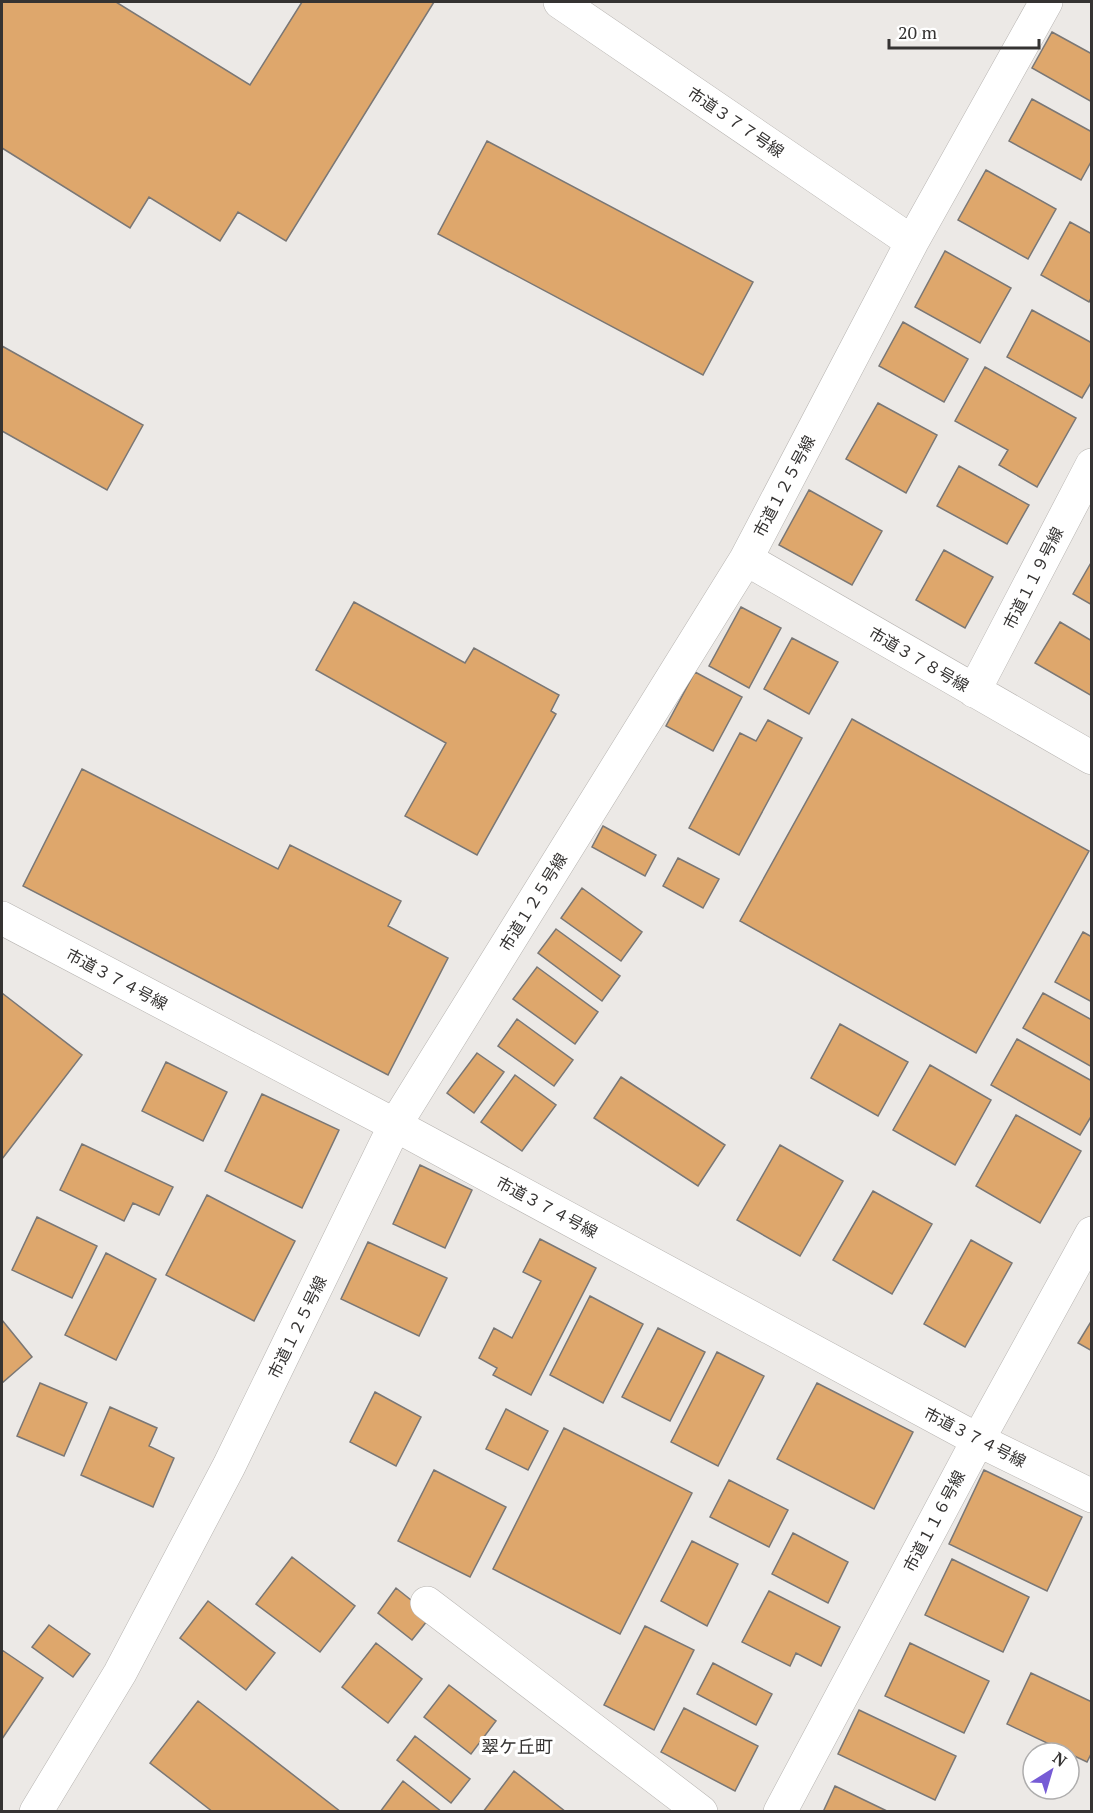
<svg xmlns="http://www.w3.org/2000/svg" width="1093" height="1813" font-family="'PT Serif','Noto Sans JP',serif">
  <rect width="100%" height="100%" fill="#ece9e6"/>
  <!-- building -->
  <path fill="#dea76c" stroke="#7a7775" stroke-width="1.5" d="M 2,2 L 116,2 L 250,85 L 302,2 L 434,2 L 286,241 L 238,212 L 220,241 L 149,197 L 130,228 L 2,148 Z
    M 1052,32 L 1092,54 L 1092,102 L 1032,68 Z
    M 1032,99 L 1092,132 L 1092,160 L 1081,180 L 1009,141 Z
    M 487,141 L 753,282 L 703,375 L 438,234 Z
    M 986,170 L 1056,209 L 1028,259 L 958,220 Z
    M 1070,222 L 1092,234 L 1092,296 L 1089,302 L 1041,275 Z
    M 945,251 L 1011,288 L 980,343 L 915,307 Z
    M 1032,310 L 1092,343 L 1092,381 L 1082,398 L 1007,357 Z
    M 903,322 L 968,359 L 944,402 L 879,366 Z
    M 2,346 L 143,425 L 107,490 L 2,431 Z
    M 985,367 L 1076,418 L 1037,487 L 999,465 L 1008,450 L 955,421 Z
    M 878,403 L 937,435 L 906,493 L 846,459 Z
    M 959,466 L 1029,505 L 1007,544 L 937,506 Z
    M 809,490 L 882,531 L 852,585 L 779,545 Z
    M 944,550 L 993,577 L 965,628 L 916,600 Z
    M 1092,561 L 1092,605 L 1073,594 Z
    M 354,602 L 465,663 L 474,648 L 559,695 L 551,711 L 556,714 L 477,855 L 405,816 L 446,743 L 316,670 Z
    M 741,607 L 781,628 L 749,688 L 709,666 Z
    M 1060,622 L 1092,641 L 1092,696 L 1035,663 Z
    M 792,638 L 838,662 L 809,714 L 764,689 Z
    M 695,672 L 742,697 L 713,751 L 666,726 Z
    M 852,719 L 1089,851 L 976,1053 L 740,921 Z
    M 768,720 L 802,738 L 739,855 L 689,828 L 740,733 L 756,741 Z
    M 82,769 L 278,869 L 290,845 L 401,901 L 388,926 L 448,958 L 388,1075 L 23,886 Z
    M 603,826 L 656,855 L 645,876 L 592,847 Z
    M 678,858 L 719,879 L 703,908 L 663,886 Z
    M 582,888 L 642,932 L 621,961 L 561,918 Z
    M 556,929 L 620,976 L 602,1001 L 538,953 Z
    M 1083,932 L 1092,937 L 1092,1002 L 1055,982 Z
    M 537,967 L 598,1012 L 575,1044 L 513,999 Z
    M 2,993 L 82,1055 L 2,1159 Z
    M 1043,993 L 1092,1020 L 1092,1067 L 1023,1028 Z
    M 517,1019 L 573,1060 L 554,1086 L 498,1046 Z
    M 840,1024 L 908,1062 L 878,1116 L 811,1078 Z
    M 1017,1039 L 1092,1081 L 1092,1115 L 1080,1135 L 991,1085 Z
    M 477,1053 L 504,1072 L 474,1113 L 447,1093 Z
    M 166,1062 L 227,1092 L 203,1141 L 142,1111 Z
    M 930,1065 L 991,1100 L 955,1165 L 893,1130 Z
    M 515,1075 L 556,1105 L 522,1151 L 481,1122 Z
    M 621,1077 L 725,1145 L 698,1186 L 594,1118 Z
    M 262,1094 L 339,1130 L 302,1208 L 225,1171 Z
    M 1016,1115 L 1081,1151 L 1040,1223 L 976,1186 Z
    M 82,1144 L 173,1187 L 159,1215 L 133,1203 L 124,1221 L 60,1190 Z
    M 780,1145 L 843,1181 L 800,1256 L 737,1220 Z
    M 420,1165 L 472,1190 L 445,1248 L 393,1224 Z
    M 873,1191 L 932,1224 L 892,1294 L 833,1260 Z
    M 207,1195 L 295,1241 L 254,1321 L 166,1275 Z
    M 37,1217 L 97,1246 L 72,1298 L 12,1270 Z
    M 540,1239 L 596,1268 L 531,1395 L 493,1375 L 497,1368 L 479,1358 L 494,1328 L 512,1338 L 541,1281 L 523,1272 Z
    M 971,1240 L 1012,1263 L 965,1347 L 924,1324 Z
    M 368,1242 L 447,1278 L 419,1336 L 341,1299 Z
    M 106,1253 L 156,1279 L 116,1360 L 65,1335 Z
    M 590,1296 L 643,1324 L 603,1403 L 550,1375 Z
    M 2,1320 L 32,1357 L 2,1383 Z
    M 1092,1320 L 1092,1351 L 1078,1343 Z
    M 658,1328 L 705,1352 L 670,1421 L 622,1397 Z
    M 717,1352 L 764,1376 L 718,1466 L 671,1442 Z
    M 40,1383 L 87,1403 L 64,1456 L 17,1436 Z
    M 817,1383 L 913,1432 L 874,1509 L 777,1459 Z
    M 375,1392 L 421,1417 L 396,1466 L 350,1442 Z
    M 110,1407 L 157,1428 L 149,1446 L 174,1458 L 153,1507 L 81,1475 Z
    M 506,1409 L 548,1431 L 528,1470 L 486,1449 Z
    M 564,1428 L 692,1493 L 620,1634 L 493,1569 Z
    M 434,1470 L 506,1507 L 470,1577 L 398,1541 Z
    M 984,1470 L 1082,1517 L 1047,1591 L 949,1544 Z
    M 729,1480 L 788,1510 L 769,1547 L 710,1517 Z
    M 793,1533 L 848,1562 L 828,1603 L 772,1574 Z
    M 692,1541 L 738,1564 L 707,1626 L 661,1601 Z
    M 292,1557 L 355,1606 L 320,1652 L 256,1604 Z
    M 952,1559 L 1029,1597 L 1003,1652 L 925,1615 Z
    M 396,1588 L 431,1616 L 412,1640 L 378,1613 Z
    M 769,1591 L 840,1627 L 821,1666 L 796,1653 L 790,1666 L 742,1642 Z
    M 208,1601 L 275,1653 L 246,1690 L 180,1638 Z
    M 49,1625 L 90,1654 L 73,1677 L 32,1647 Z
    M 645,1626 L 694,1650 L 654,1730 L 604,1705 Z
    M 376,1643 L 422,1679 L 388,1723 L 342,1687 Z
    M 910,1643 L 989,1681 L 964,1733 L 885,1696 Z
    M 2,1650 L 43,1678 L 2,1739 Z
    M 713,1663 L 772,1694 L 756,1725 L 697,1694 Z
    M 1031,1673 L 1092,1702 L 1092,1752 L 1087,1762 L 1007,1724 Z
    M 449,1685 L 496,1721 L 471,1754 L 424,1717 Z
    M 198,1701 L 341,1812 L 213,1812 L 150,1763 Z
    M 684,1708 L 758,1746 L 735,1791 L 661,1752 Z
    M 859,1710 L 956,1756 L 935,1800 L 838,1754 Z
    M 415,1736 L 470,1779 L 451,1803 L 397,1760 Z
    M 514,1771 L 566,1812 L 483,1812 Z
    M 403,1781 L 442,1812 L 380,1812 Z
    M 835,1786 L 889,1812 L 823,1812 Z"/>
  <g fill="none" stroke-linecap="round" stroke-linejoin="round">
    <!-- minor casing -->
    <g stroke="#b7b4b1" stroke-width="34">
      <path id="minor" d="M 560,2 L 912,242
        M 746,559 L 1092,758
        M 974,691 L 1092,465
        M 2,918 L 395,1125 L 978,1440 L 1092,1496
        M 427,1603 L 701,1812
        M 36,1812 L 120,1673 L 229,1466 L 395,1125 L 746,559 L 912,242 L 1046,2
        M 780,1812 L 978,1440 L 1092,1233"/>
    </g>
    <!-- minor -->
    <use href="#minor" stroke="#fff" stroke-width="33"/>
  </g>
  <g text-anchor="middle" stroke-width="6" stroke-linejoin="round" paint-order="stroke">
    <!-- street labels -->
    <g font-size="16" fill="#353332" stroke="#fff">
      <text transform="translate(736 122) rotate(34)" y="6">市道３７７号線</text>
      <text transform="translate(784 486) rotate(-62)" y="6">市道１２５号線</text>
      <text transform="translate(1033 578) rotate(-63)" y="6">市道１１９号線</text>
      <text transform="translate(919 659) rotate(30)" y="6">市道３７８号線</text>
      <text transform="translate(533 902) rotate(-58)" y="6">市道１２５号線</text>
      <text transform="translate(117 979) rotate(28)" y="6">市道３７４号線</text>
      <text transform="translate(547 1207) rotate(28)" y="6">市道３７４号線</text>
      <text transform="translate(297 1327) rotate(-64)" y="6">市道１２５号線</text>
      <text transform="translate(975 1437) rotate(27)" y="6">市道３７４号線</text>
      <text transform="translate(934 1521) rotate(-62)" y="6">市道１１６号線</text>
    </g>
    <!-- neighbourhood labels -->
    <g font-size="18" fill="#353332" stroke="#fff">
      <text x="517" y="1753">翠ケ丘町</text>
    </g>
  </g>
  <!-- border -->
  <rect width="1093" height="1813" fill="none" stroke="#353332" stroke-width="6"/>
  <!-- north arrow -->
  <g transform="translate(1051 1771) rotate(37)"><circle r="28" fill="#ffffff" stroke="#aeadad" stroke-width="1.5"/>
  <path d="M0-4.5L10 22L0 15L-10 22Z" fill="#765bd5"/>
  <text y="-9" font-size="16" font-weight="bold" text-anchor="middle" fill="#353332">N</text>
  </g>
  <!-- scale -->
  <path d="M889 39v9h150v-9" fill="none" stroke="#353332" stroke-width="3"/>
  <text x="898" y="39" font-size="18" fill="#353332" stroke="#ffffff" stroke-width="4.5" paint-order="stroke">20 m</text>
</svg>
